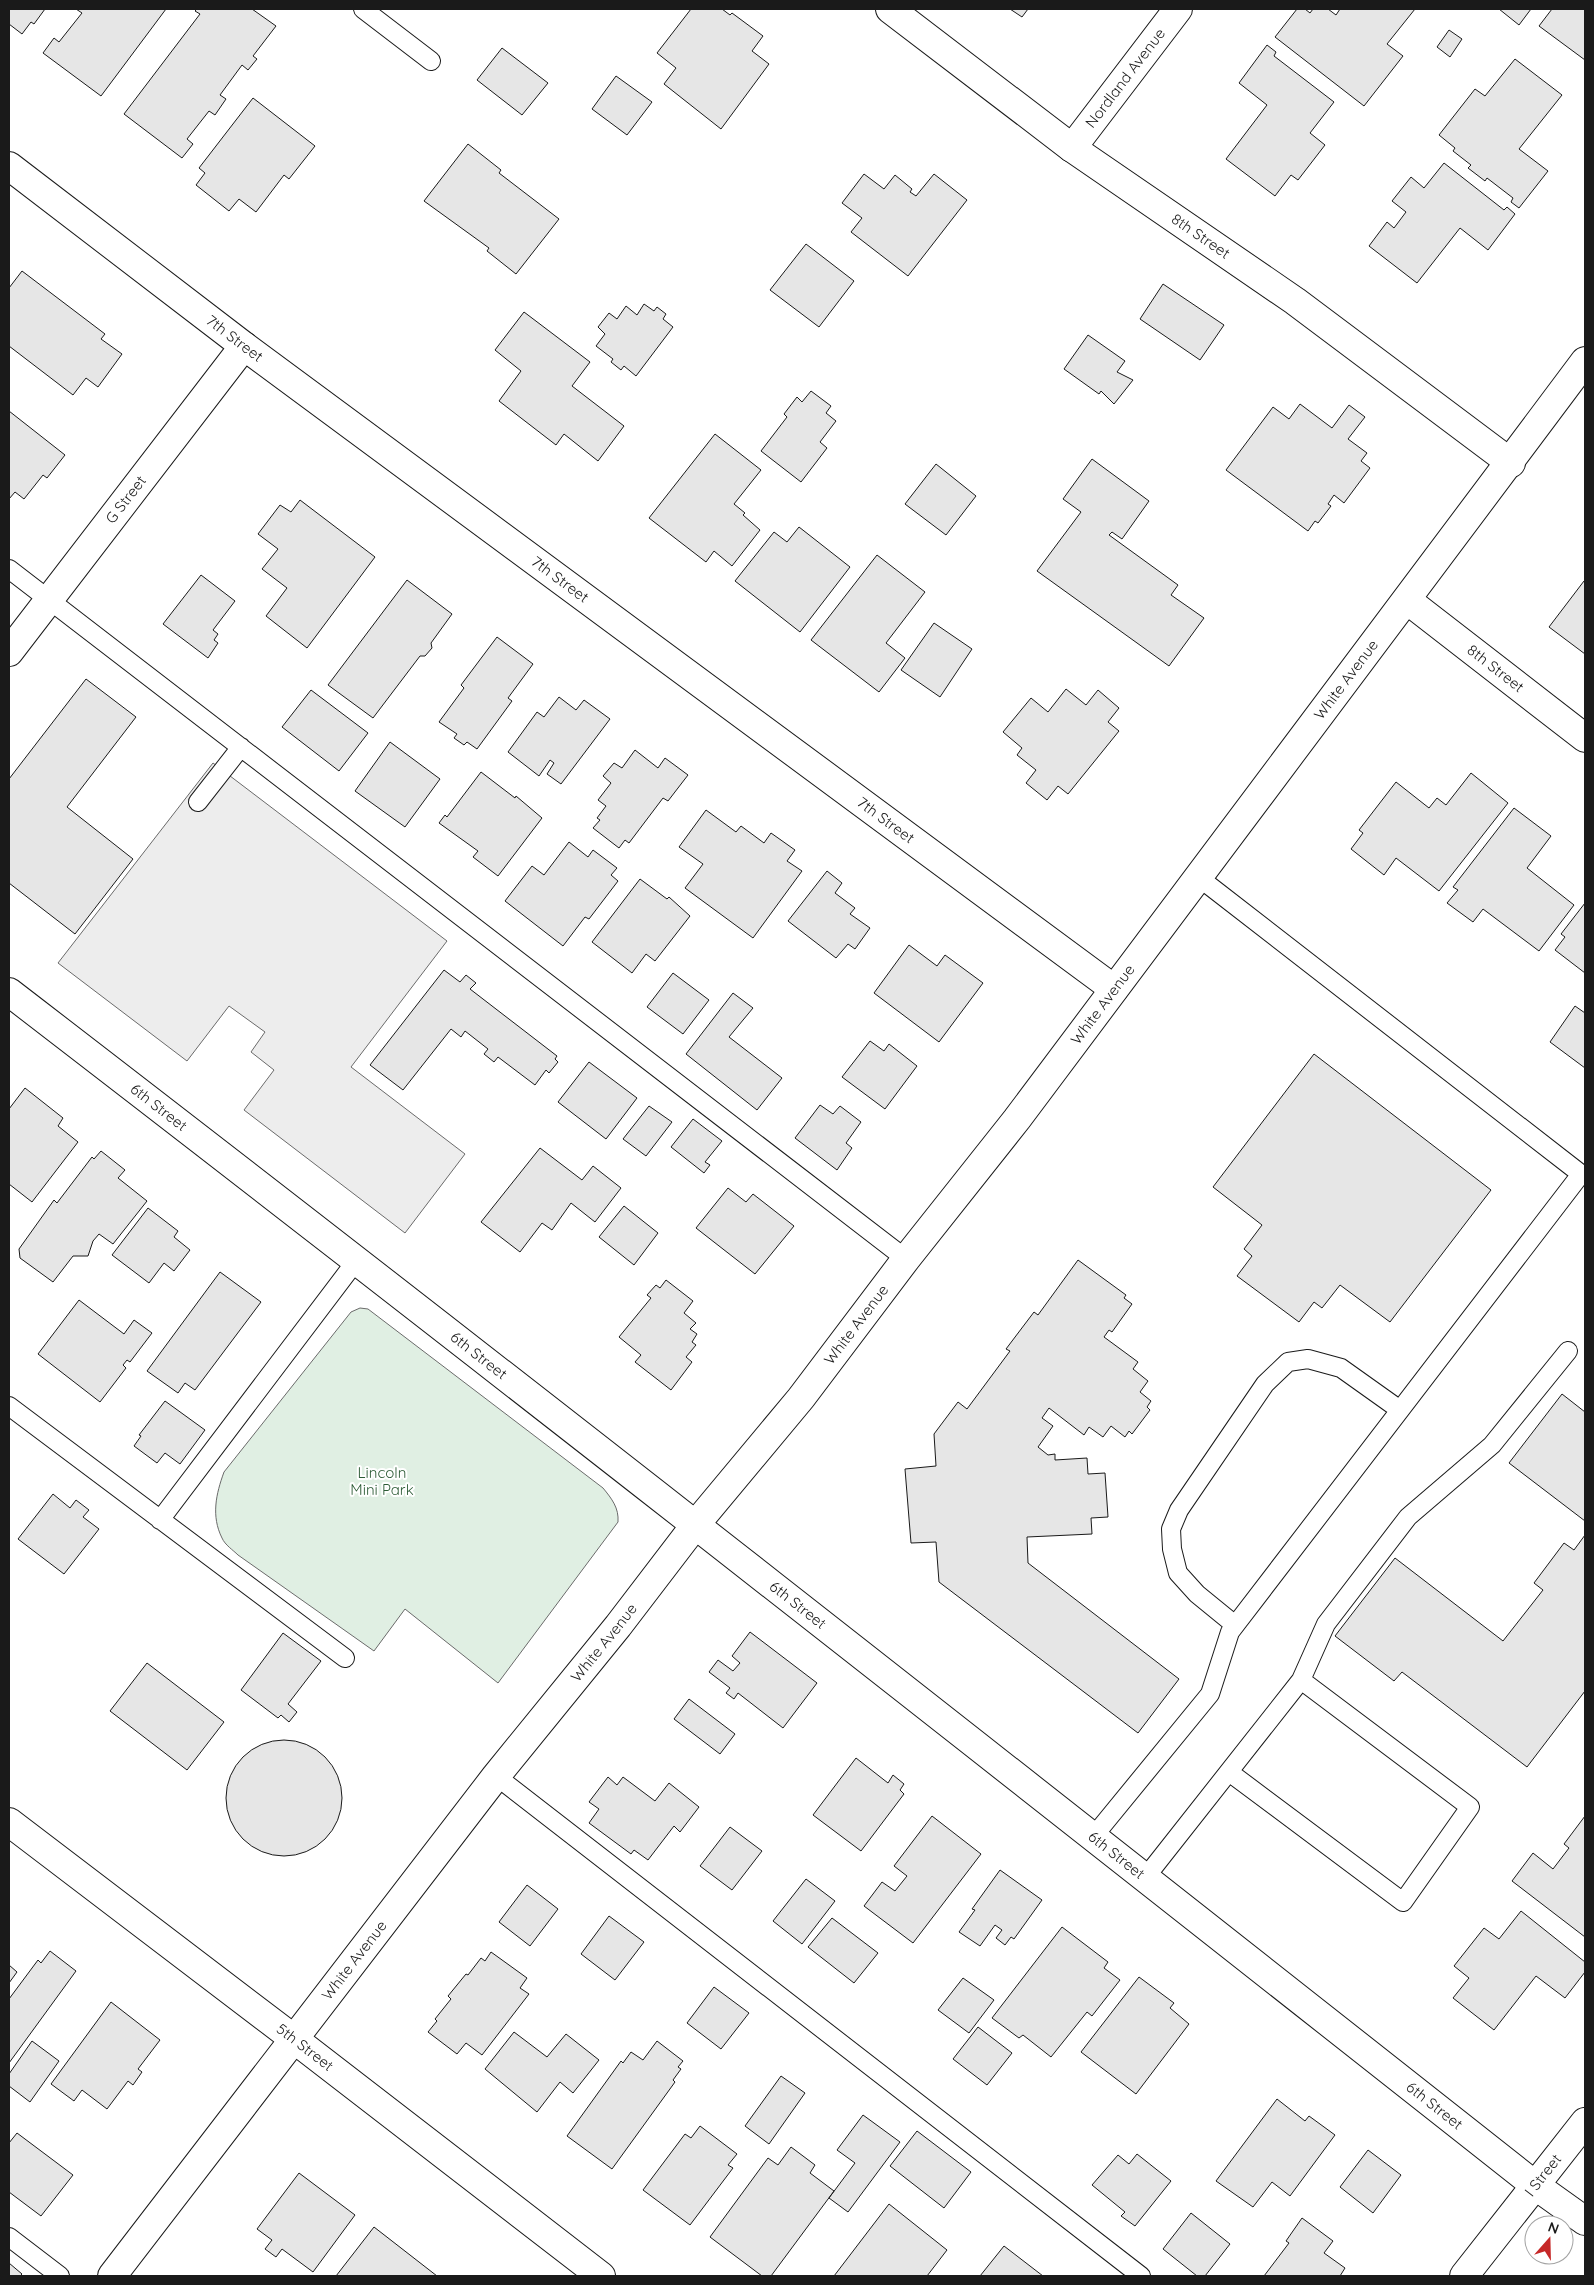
<svg xmlns="http://www.w3.org/2000/svg" width="1594" height="2285" font-family="Quicksand,sans-serif">
  <rect width="100%" height="100%" fill="#fff"/>
  <!-- green -->
  <path fill="#e0efe3" stroke="#6a6a6a" d="M 360,1308 L 368,1309 L 603,1488 C 612,1499 619,1508 618,1522 L 498,1683 L 405,1609 L 374,1651 L 238,1555 C 233,1550 225,1545 222,1538 C 211,1516 216,1494 224,1472 L 351,1312 Z"/>
  <!-- parking -->
  <path fill="#ededed" stroke="#6a6a6a" d="M 213,763 L 447,941 L 351,1067 L 465,1154 L 405,1233 L 244,1110 L 274,1070 L 251,1052 L 265,1032 L 229,1006 L 187,1061 L 58,963 Z"/>
  <!-- building -->
  <path fill="#e6e6e6" stroke="#1a1a1a" d="M 9,9 L 45,9 L 34,24 L 31,22 L 22,34 L 9,24 Z
    M 76,9 L 166,9 L 101,96 L 43,53 L 54,38 L 59,42 L 82,13 Z
    M 197,9 L 252,9 L 276,26 L 253,56 L 257,59 L 248,70 L 242,65 L 220,95 L 226,99 L 215,115 L 209,111 L 187,139 L 193,144 L 182,158 L 124,114 L 200,14 L 195,11 Z
    M 691,9 L 722,9 L 730,15 L 732,13 L 763,36 L 752,51 L 769,64 L 721,129 L 664,84 L 676,68 L 657,53 Z
    M 1010,9 L 1028,9 L 1022,17 Z
    M 1297,9 L 1305,9 L 1310,13 L 1313,9 L 1328,9 L 1336,15 L 1340,9 L 1415,9 L 1387,44 L 1403,56 L 1364,106 L 1275,37 Z
    M 1499,9 L 1531,9 L 1519,25 Z
    M 1552,9 L 1585,9 L 1585,60 L 1539,26 Z
    M 1449,30 L 1462,39 L 1450,57 L 1437,47 Z
    M 1267,45 L 1276,52 L 1274,56 L 1334,102 L 1310,133 L 1325,145 L 1298,180 L 1291,175 L 1275,196 L 1226,159 L 1267,105 L 1239,83 Z
    M 502,48 L 548,83 L 522,115 L 477,80 Z
    M 1515,59 L 1562,95 L 1519,149 L 1548,171 L 1519,208 L 1511,202 L 1513,198 L 1487,178 L 1485,181 L 1468,168 L 1471,165 L 1453,151 L 1455,148 L 1439,135 L 1475,89 L 1485,96 Z
    M 616,76 L 652,102 L 627,135 L 592,109 Z
    M 253,98 L 315,146 L 289,179 L 284,175 L 256,212 L 239,199 L 229,211 L 196,185 L 205,173 L 199,168 Z
    M 468,144 L 501,170 L 499,173 L 559,219 L 516,274 L 487,251 L 489,248 L 424,201 Z
    M 1444,163 L 1504,210 L 1507,207 L 1515,214 L 1488,250 L 1460,228 L 1417,283 L 1369,246 L 1387,222 L 1394,228 L 1406,212 L 1392,201 L 1411,177 L 1424,188 Z
    M 864,174 L 884,189 L 895,175 L 912,189 L 910,192 L 916,196 L 934,174 L 967,200 L 908,276 L 851,232 L 862,218 L 842,203 Z
    M 806,244 L 854,281 L 819,327 L 770,290 Z
    M 22,271 L 105,334 L 101,339 L 122,354 L 98,387 L 86,378 L 73,395 L 9,346 L 9,288 Z
    M 1163,284 L 1224,325 L 1200,360 L 1140,319 Z
    M 644,304 L 654,311 L 657,307 L 666,314 L 663,319 L 673,327 L 636,376 L 624,366 L 621,370 L 611,362 L 613,359 L 596,346 L 605,334 L 598,327 L 609,313 L 617,319 L 626,306 L 637,315 Z
    M 524,312 L 590,362 L 572,386 L 624,426 L 598,461 L 564,434 L 556,445 L 499,401 L 521,371 L 495,350 Z
    M 1088,335 L 1125,361 L 1117,372 L 1133,380 L 1114,404 L 1101,391 L 1099,394 L 1064,369 Z
    M 811,391 L 831,406 L 826,413 L 836,421 L 820,442 L 827,448 L 801,482 L 761,451 L 787,417 L 784,414 L 797,397 L 802,402 Z
    M 1300,404 L 1332,428 L 1349,405 L 1365,417 L 1348,439 L 1367,453 L 1361,461 L 1370,468 L 1344,503 L 1334,495 L 1328,504 L 1331,506 L 1318,523 L 1315,521 L 1308,531 L 1226,470 L 1273,407 L 1289,419 Z
    M 9,411 L 65,455 L 47,478 L 43,475 L 24,499 L 15,492 L 9,499 Z
    M 715,434 L 761,470 L 734,504 L 745,513 L 743,515 L 760,530 L 732,566 L 714,551 L 706,562 L 649,518 Z
    M 1092,459 L 1149,501 L 1122,539 L 1112,532 L 1109,535 L 1178,585 L 1171,595 L 1204,618 L 1169,666 L 1037,571 L 1081,512 L 1063,499 Z
    M 936,464 L 976,496 L 946,535 L 905,504 Z
    M 300,500 L 375,557 L 307,648 L 266,616 L 287,588 L 262,569 L 278,549 L 258,534 L 280,505 L 291,512 Z
    M 799,527 L 850,567 L 800,632 L 735,581 L 774,532 L 787,542 Z
    M 877,555 L 925,592 L 886,643 L 905,658 L 879,692 L 811,640 Z
    M 201,575 L 235,601 L 213,630 L 218,634 L 214,640 L 218,643 L 208,658 L 163,624 Z
    M 407,580 L 452,614 L 431,643 L 432,648 L 425,656 L 420,656 L 373,718 L 328,685 Z
    M 1584,581 L 1585,582 L 1585,654 L 1549,627 Z
    M 934,623 L 972,649 L 940,697 L 901,670 Z
    M 497,637 L 533,664 L 508,698 L 512,701 L 477,749 L 467,742 L 464,745 L 454,738 L 457,734 L 439,722 L 464,688 L 461,685 Z
    M 86,679 L 136,717 L 67,807 L 133,859 L 75,934 L 9,883 L 9,779 Z
    M 1066,689 L 1086,705 L 1098,690 L 1119,708 L 1108,722 L 1119,731 L 1068,794 L 1058,786 L 1047,800 L 1026,783 L 1036,770 L 1017,755 L 1022,748 L 1003,732 L 1031,698 L 1048,712 Z
    M 311,690 L 368,733 L 339,771 L 282,727 Z
    M 559,697 L 576,710 L 584,700 L 610,719 L 561,784 L 547,774 L 554,763 L 550,760 L 539,776 L 508,752 L 537,712 L 544,717 Z
    M 390,742 L 440,779 L 405,827 L 355,791 Z
    M 635,750 L 658,768 L 665,758 L 688,775 L 668,801 L 663,798 L 629,843 L 625,840 L 619,848 L 593,828 L 600,820 L 597,818 L 606,806 L 598,800 L 611,783 L 603,776 L 614,763 L 622,768 Z
    M 481,772 L 515,798 L 516,796 L 542,818 L 498,876 L 473,857 L 478,851 L 439,823 L 445,815 L 447,817 Z
    M 1471,773 L 1508,803 L 1439,891 L 1396,858 L 1384,875 L 1351,849 L 1363,833 L 1359,830 L 1396,782 L 1429,808 L 1437,798 L 1446,805 Z
    M 1514,808 L 1551,836 L 1527,868 L 1574,905 L 1539,951 L 1483,909 L 1473,922 L 1447,903 L 1458,890 L 1453,887 Z
    M 706,810 L 736,832 L 741,826 L 764,843 L 771,833 L 795,850 L 787,861 L 802,871 L 753,938 L 685,888 L 703,864 L 679,847 Z
    M 569,842 L 588,857 L 593,850 L 617,868 L 611,875 L 618,881 L 589,919 L 585,917 L 563,946 L 505,901 L 532,866 L 544,875 Z
    M 827,871 L 842,883 L 835,893 L 855,908 L 850,914 L 870,928 L 855,949 L 848,944 L 836,958 L 788,921 Z
    M 640,879 L 667,899 L 669,897 L 690,916 L 655,961 L 646,954 L 632,973 L 592,942 Z
    M 1585,903 L 1585,973 L 1555,950 L 1565,937 L 1561,934 Z
    M 909,945 L 937,966 L 945,955 L 983,983 L 939,1042 L 874,993 Z
    M 444,970 L 460,982 L 466,975 L 476,983 L 470,989 L 557,1056 L 555,1059 L 558,1062 L 549,1073 L 546,1070 L 535,1085 L 498,1057 L 494,1062 L 484,1054 L 488,1049 L 465,1031 L 461,1037 L 451,1029 L 403,1090 L 370,1065 Z
    M 673,973 L 709,1000 L 683,1034 L 647,1007 Z
    M 733,993 L 753,1008 L 729,1037 L 782,1078 L 757,1110 L 686,1054 Z
    M 1575,1006 L 1585,1013 L 1585,1068 L 1550,1042 Z
    M 870,1041 L 884,1051 L 889,1044 L 917,1066 L 885,1109 L 842,1077 Z
    M 1314,1054 L 1491,1190 L 1390,1322 L 1340,1285 L 1322,1308 L 1314,1302 L 1299,1322 L 1237,1276 L 1252,1256 L 1244,1249 L 1262,1225 L 1213,1187 Z
    M 589,1062 L 637,1098 L 606,1139 L 558,1102 Z
    M 25,1088 L 63,1118 L 58,1126 L 78,1142 L 32,1202 L 9,1184 L 9,1109 Z
    M 820,1105 L 833,1114 L 840,1106 L 861,1122 L 846,1143 L 852,1148 L 837,1170 L 795,1138 Z
    M 649,1106 L 672,1122 L 646,1156 L 623,1139 Z
    M 693,1119 L 722,1141 L 705,1162 L 710,1165 L 704,1173 L 671,1147 Z
    M 540,1148 L 582,1180 L 593,1166 L 621,1188 L 595,1222 L 571,1203 L 552,1230 L 542,1223 L 520,1252 L 481,1222 Z
    M 101,1151 L 125,1170 L 118,1178 L 147,1201 L 113,1244 L 99,1234 L 93,1241 L 88,1256 L 73,1256 L 53,1282 L 20,1258 L 19,1249 L 54,1200 L 57,1203 L 92,1157 L 94,1159 Z
    M 728,1188 L 746,1202 L 753,1194 L 794,1226 L 755,1274 L 696,1228 Z
    M 624,1206 L 658,1233 L 634,1265 L 599,1237 Z
    M 148,1208 L 178,1231 L 174,1237 L 190,1250 L 174,1271 L 164,1263 L 149,1283 L 112,1255 Z
    M 1078,1260 L 1126,1295 L 1124,1298 L 1132,1304 L 1112,1332 L 1109,1330 L 1104,1337 L 1138,1362 L 1133,1369 L 1148,1381 L 1140,1392 L 1151,1401 L 1147,1407 L 1150,1410 L 1132,1434 L 1129,1431 L 1125,1437 L 1111,1426 L 1103,1437 L 1089,1427 L 1084,1435 L 1049,1408 L 1042,1418 L 1053,1426 L 1038,1447 L 1048,1455 L 1055,1454 L 1055,1460 L 1087,1458 L 1088,1474 L 1105,1473 L 1108,1517 L 1091,1518 L 1092,1534 L 1027,1537 L 1028,1563 L 1179,1679 L 1138,1733 L 939,1582 L 936,1542 L 911,1543 L 905,1469 L 936,1466 L 934,1434 L 958,1402 L 967,1409 L 1010,1351 L 1006,1349 L 1034,1312 L 1038,1315 Z
    M 220,1272 L 261,1302 L 195,1390 L 185,1383 L 178,1393 L 147,1371 Z
    M 666,1280 L 693,1301 L 684,1313 L 696,1323 L 690,1329 L 697,1334 L 692,1342 L 696,1345 L 686,1357 L 692,1362 L 671,1390 L 635,1362 L 641,1355 L 619,1337 L 651,1298 L 647,1295 L 656,1285 L 660,1288 Z
    M 79,1300 L 124,1334 L 134,1320 L 152,1333 L 130,1362 L 127,1360 L 123,1365 L 126,1368 L 100,1402 L 38,1354 Z
    M 1562,1394 L 1585,1412 L 1585,1521 L 1509,1463 Z
    M 165,1401 L 205,1430 L 180,1464 L 165,1453 L 157,1463 L 134,1446 L 141,1436 L 139,1435 Z
    M 53,1494 L 70,1508 L 76,1500 L 89,1510 L 83,1517 L 99,1529 L 64,1574 L 18,1539 Z
    M 1585,1535 L 1585,1691 L 1527,1767 L 1402,1672 L 1394,1681 L 1335,1636 L 1395,1558 L 1503,1641 L 1543,1590 L 1534,1583 L 1564,1543 L 1574,1550 Z
    M 750,1632 L 817,1683 L 783,1728 L 738,1693 L 734,1699 L 726,1693 L 730,1688 L 709,1672 L 718,1660 L 733,1671 L 740,1663 L 732,1656 Z
    M 283,1633 L 321,1661 L 288,1704 L 297,1712 L 289,1722 L 281,1715 L 278,1718 L 241,1690 Z
    M 147,1663 L 224,1722 L 187,1770 L 110,1711 Z
    M 689,1699 L 735,1734 L 720,1754 L 674,1719 Z
    M226 1798a58 58 0 1 1 116 0a58 58 0 1 1-116 0Z
    M 856,1758 L 888,1783 L 893,1775 L 904,1784 L 900,1790 L 904,1794 L 861,1851 L 813,1815 Z
    M 608,1777 L 617,1785 L 623,1777 L 655,1801 L 669,1783 L 699,1807 L 680,1832 L 674,1826 L 648,1860 L 634,1850 L 631,1854 L 589,1823 L 599,1809 L 589,1802 Z
    M 932,1816 L 981,1854 L 913,1943 L 864,1906 L 882,1882 L 895,1891 L 907,1876 L 894,1866 Z
    M 1585,1816 L 1585,1937 L 1512,1881 L 1533,1853 L 1553,1869 L 1569,1848 L 1564,1844 Z
    M 730,1827 L 762,1851 L 732,1890 L 700,1866 Z
    M 1000,1870 L 1042,1900 L 1014,1939 L 1011,1937 L 1005,1945 L 996,1938 L 1002,1930 L 995,1925 L 980,1946 L 959,1932 L 975,1910 L 972,1909 Z
    M 806,1879 L 835,1901 L 802,1944 L 773,1921 Z
    M 527,1885 L 558,1909 L 530,1946 L 499,1922 Z
    M 1521,1911 L 1585,1962 L 1585,1972 L 1565,1998 L 1536,1976 L 1494,2030 L 1453,1998 L 1469,1978 L 1454,1966 L 1484,1928 L 1499,1939 Z
    M 609,1916 L 644,1942 L 615,1980 L 581,1954 Z
    M 832,1918 L 878,1953 L 854,1983 L 808,1947 Z
    M 1062,1927 L 1108,1962 L 1104,1968 L 1120,1980 L 1092,2016 L 1087,2012 L 1051,2057 L 1023,2035 L 1019,2038 L 992,2018 Z
    M 50,1951 L 76,1971 L 9,2063 L 9,1999 L 38,1960 L 41,1963 Z
    M 491,1952 L 527,1978 L 520,1988 L 529,1994 L 482,2055 L 466,2043 L 457,2054 L 428,2032 L 437,2021 L 435,2019 L 451,1999 L 448,1996 L 466,1974 L 468,1975 L 481,1958 L 485,1961 Z
    M 9,1965 L 17,1972 L 9,1983 Z
    M 1139,1977 L 1174,2003 L 1170,2008 L 1189,2024 L 1136,2094 L 1081,2052 Z
    M 963,1978 L 994,2000 L 969,2033 L 938,2010 Z
    M 714,1987 L 749,2013 L 721,2049 L 687,2023 Z
    M 111,2002 L 160,2040 L 138,2069 L 142,2072 L 133,2085 L 128,2081 L 107,2109 L 82,2090 L 74,2101 L 51,2084 Z
    M 978,2027 L 1012,2053 L 987,2085 L 953,2059 Z
    M 514,2032 L 547,2057 L 566,2034 L 599,2060 L 573,2093 L 560,2082 L 537,2112 L 485,2069 Z
    M 32,2041 L 59,2061 L 30,2102 L 9,2086 L 9,2074 Z
    M 657,2041 L 683,2061 L 678,2067 L 681,2069 L 673,2080 L 675,2082 L 612,2169 L 567,2136 L 621,2061 L 623,2063 L 631,2052 L 643,2060 Z
    M 781,2076 L 805,2093 L 769,2144 L 745,2126 Z
    M 1277,2099 L 1305,2121 L 1309,2116 L 1335,2135 L 1290,2196 L 1272,2182 L 1253,2207 L 1216,2181 Z
    M 863,2115 L 900,2142 L 848,2212 L 829,2198 L 855,2163 L 837,2150 Z
    M 700,2126 L 737,2154 L 728,2165 L 733,2168 L 690,2225 L 643,2190 L 685,2134 L 691,2138 Z
    M 917,2131 L 971,2172 L 944,2208 L 890,2166 Z
    M 17,2133 L 73,2175 L 41,2216 L 9,2192 L 9,2143 Z
    M 791,2147 L 815,2165 L 810,2173 L 834,2191 L 771,2276 L 762,2276 L 710,2237 L 768,2158 L 778,2165 Z
    M 1368,2150 L 1401,2175 L 1373,2213 L 1340,2187 Z
    M 1137,2154 L 1171,2181 L 1135,2226 L 1121,2216 L 1125,2212 L 1092,2185 L 1118,2155 L 1129,2164 Z
    M 299,2173 L 355,2215 L 313,2272 L 282,2249 L 276,2257 L 265,2249 L 272,2240 L 257,2229 Z
    M 889,2204 L 947,2250 L 927,2276 L 834,2276 Z
    M 1191,2213 L 1230,2244 L 1205,2276 L 1197,2276 L 1163,2249 Z
    M 1302,2218 L 1333,2241 L 1324,2253 L 1345,2268 L 1340,2276 L 1264,2276 L 1289,2243 L 1286,2241 Z
    M 374,2227 L 437,2276 L 336,2276 Z
    M 1004,2246 L 1043,2276 L 980,2276 Z
    M 9,2263 L 22,2274 L 20,2276 L 9,2276 Z"/>
  <g fill="none" stroke-linecap="round" stroke-linejoin="round">
    <!-- service casing -->
    <g stroke="#1a1a1a" stroke-width="20">
      <path id="service" d="M 363,9 L 431,61
        M 9,569 L 906,1259
        M 198,802 L 241,747
        M 9,1406 L 345,1658
        M 160,1520 L 356,1261
        M 1235,1625 L 1197,1594 L 1178,1573 L 1172,1549 L 1171,1529 L 1179,1510 L 1265,1384 L 1288,1362 L 1308,1359 L 1341,1368 L 1400,1410
        M 1229,1772 L 1403,1902 L 1470,1807 L 1301,1680
        M 496,1776 L 1141,2276
        M 1093,1837 L 1210,1694 L 1230,1632 L 1581,1174 L 1197,876
        M 1145,1878 L 1301,1680 L 1326,1624 L 1408,1517 L 1492,1445 L 1568,1351
        M 9,2237 L 60,2276"/>
    </g>
    <!-- minor casing -->
    <g stroke="#1a1a1a" stroke-width="30">
      <g id="minor">
        <path id="s1" d="M 1072,148 L 1178,9"/>
        <path id="s2" d="M 9,166 L 244,346 L 1114,989"/>
        <path id="s3" d="M 1407,600 L 1585,738"/>
        <path id="s4" d="M 9,652 L 244,346"/>
        <path id="s5" d="M 9,992 C 521,1386 1029,1786 1536,2186 L 1585,2221"/>
        <path id="s6" d="M 9,1822 L 294,2039 L 601,2276"/>
        <path id="s7" d="M 1464,2276 L 1585,2122"/>
      </g>
    </g>
    <!-- tertiary casing -->
    <g stroke="#1a1a1a" stroke-width="30">
      <g id="tertiary">
        <path id="s8" d="M 890,9 L 1072,148 L 1295,301 L 1511,463"/>
      </g>
    </g>
    <!-- secondary casing -->
    <g stroke="#1a1a1a" stroke-width="30">
      <g id="secondary">
        <path id="s9" d="M 112,2276 L 496,1776 L 618,1626 L 696,1524 L 801,1398 L 906,1259 L 1017,1119 L 1585,361"/>
      </g>
    </g>
    <!-- service -->
    <use href="#service" stroke="#fff" stroke-width="18"/>
    <!-- minor -->
    <use href="#minor" stroke="#fff" stroke-width="28"/>
    <!-- tertiary -->
    <use href="#tertiary" stroke="#fff" stroke-width="28"/>
    <!-- secondary -->
    <use href="#secondary" stroke="#fff" stroke-width="28"/>
  </g>
  <g text-anchor="middle" stroke-width="4" stroke-linejoin="round" paint-order="stroke">
    <!-- street labels -->
    <g font-size="15" fill="#1a1a1a" stroke="#fff">
      <text dy="5" stroke="none"><textPath href="#s1" startOffset="88">Nordland Avenue</textPath></text>
      <text dy="5" stroke="none"><textPath href="#s8" startOffset="385">8th Street</textPath></text>
      <text dy="5" stroke="none"><textPath href="#s2" startOffset="284">7th Street</textPath></text>
      <text dy="5" stroke="none"><textPath href="#s4" startOffset="192">G Street</textPath></text>
      <text dy="5" stroke="none"><textPath href="#s2" startOffset="689">7th Street</textPath></text>
      <text dy="5" stroke="none"><textPath href="#s3" startOffset="112">8th Street</textPath></text>
      <text dy="5" stroke="none"><textPath href="#s9" startOffset="2018">White Avenue</textPath></text>
      <text dy="5" stroke="none"><textPath href="#s2" startOffset="1094">7th Street</textPath></text>
      <text dy="5" stroke="none"><textPath href="#s9" startOffset="1612">White Avenue</textPath></text>
      <text dy="5" stroke="none"><textPath href="#s5" startOffset="189">6th Street</textPath></text>
      <text dy="5" stroke="none"><textPath href="#s9" startOffset="1208">White Avenue</textPath></text>
      <text dy="5" stroke="none"><textPath href="#s5" startOffset="594">6th Street</textPath></text>
      <text dy="5" stroke="none"><textPath href="#s5" startOffset="999">6th Street</textPath></text>
      <text dy="5" stroke="none"><textPath href="#s9" startOffset="802">White Avenue</textPath></text>
      <text dy="5" stroke="none"><textPath href="#s5" startOffset="1404">6th Street</textPath></text>
      <text dy="5" stroke="none"><textPath href="#s9" startOffset="398">White Avenue</textPath></text>
      <text dy="5" stroke="none"><textPath href="#s6" startOffset="372">5th Street</textPath></text>
      <text dy="5" stroke="none"><textPath href="#s5" startOffset="1809">6th Street</textPath></text>
      <text dy="5" stroke="none"><textPath href="#s7" startOffset="128">I Street</textPath></text>
    </g>
    <!-- park labels -->
    <g font-size="15" fill="#2b5a34" stroke="#fff">
      <text x="382" y="1478">Lincoln<tspan x="382" dy="17">Mini Park</tspan></text>
    </g>
  </g>
  <!-- border -->
  <rect width="1594" height="2285" fill="none" stroke="#1a1a1a" stroke-width="20"/>
  <!-- north arrow -->
  <g transform="translate(1549 2240) rotate(20)"><circle r="24" fill="#ffffff" stroke="#a3a3a3"/>
  <path d="M0-4L9 19L0 12L-9 19Z" fill="#c62828"/>
  <text y="-8" font-size="14" font-weight="bold" text-anchor="middle" fill="#1a1a1a">N</text>
  </g>
</svg>
